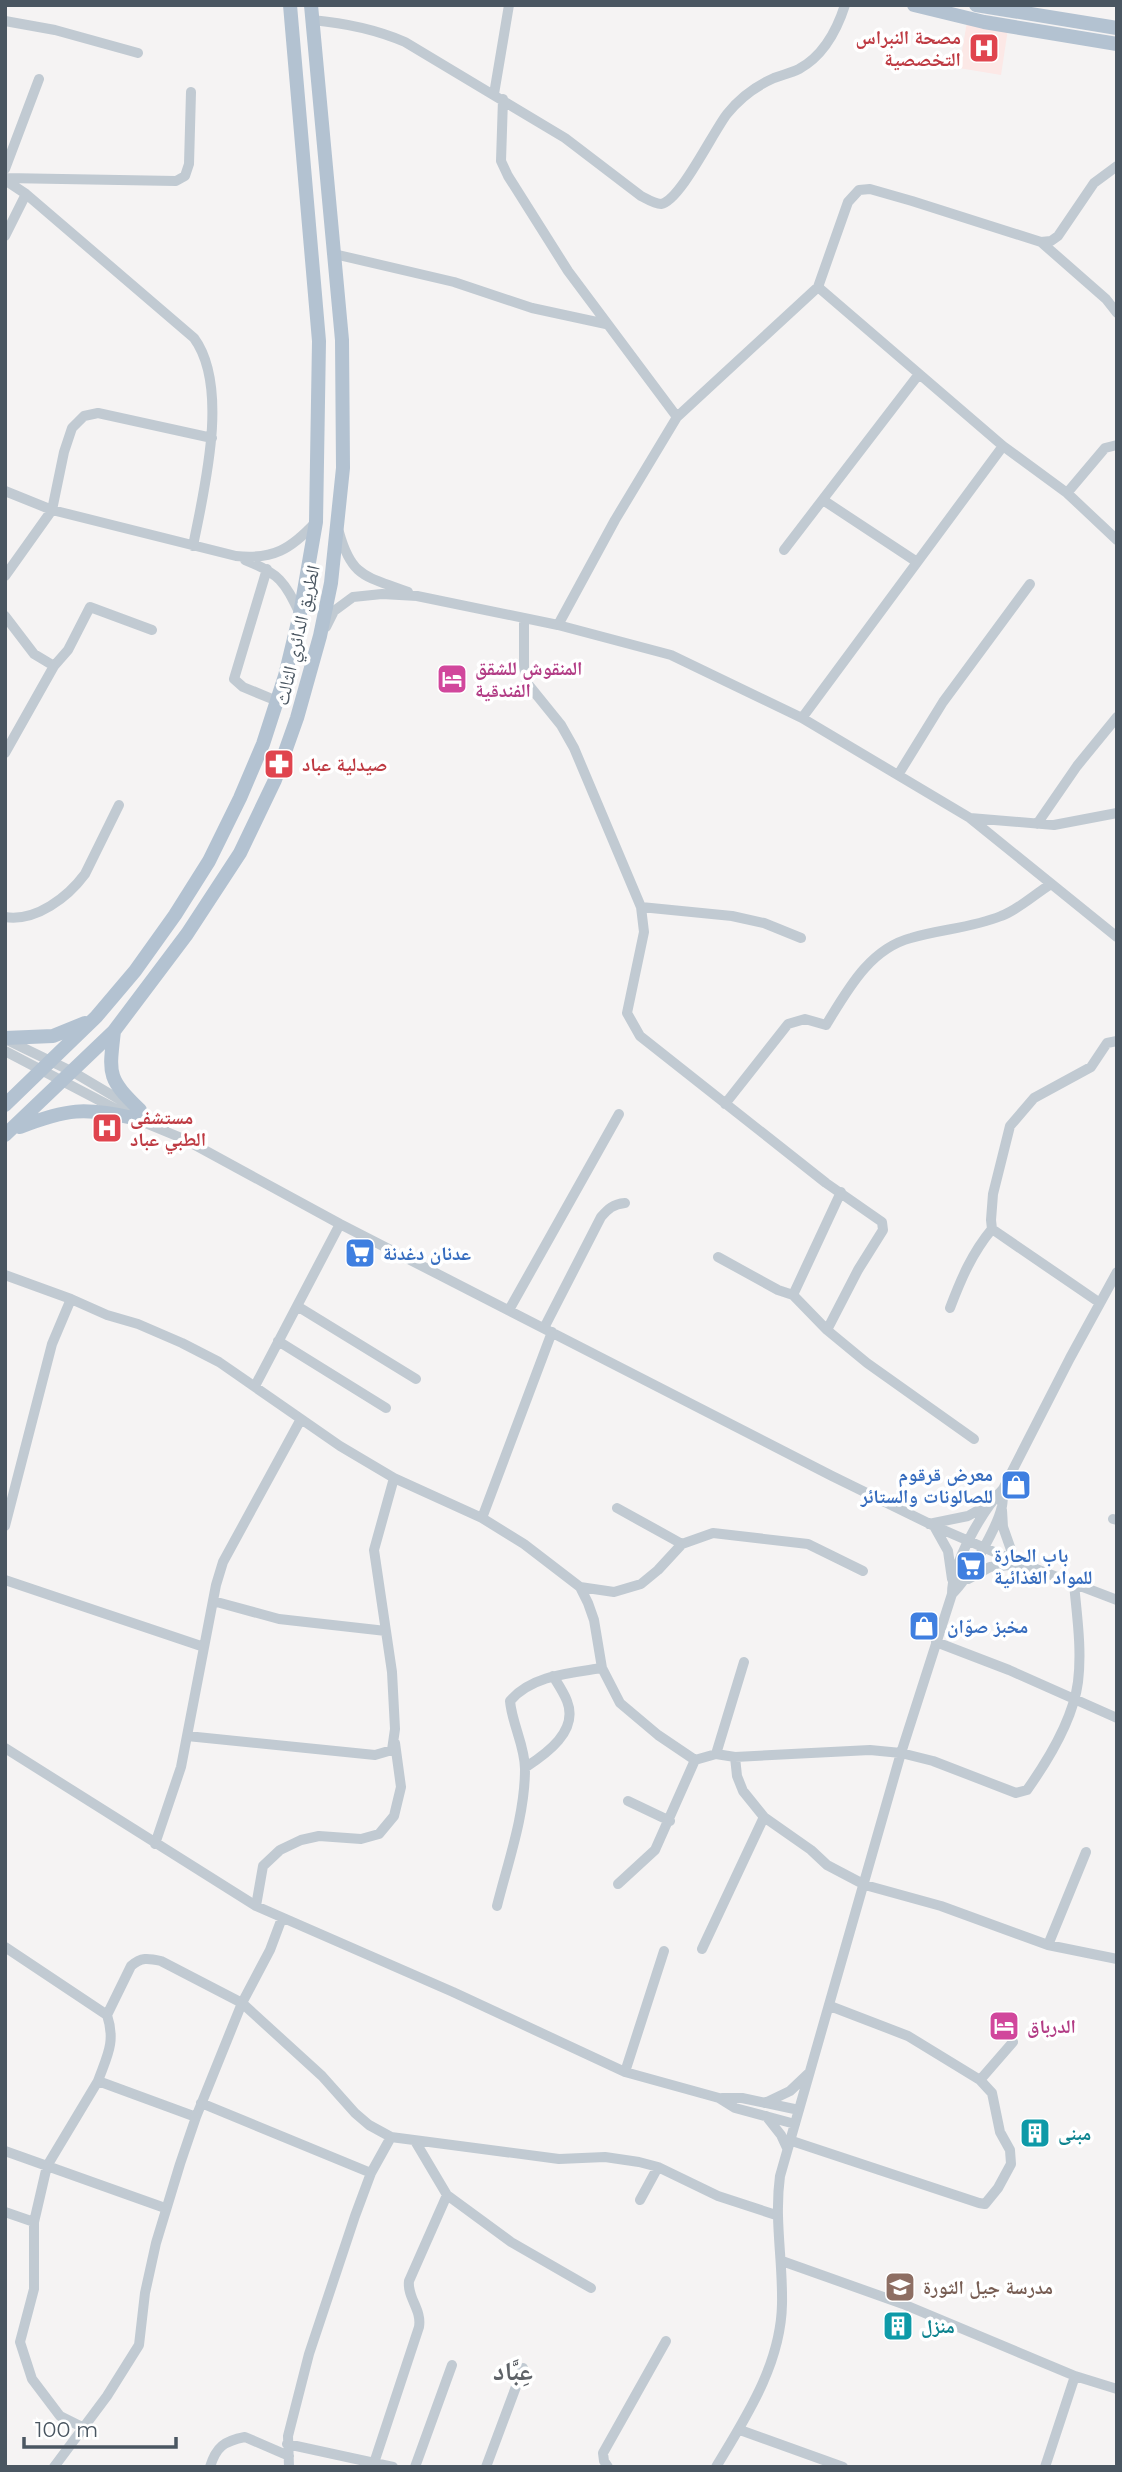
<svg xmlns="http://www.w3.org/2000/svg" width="1122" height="2472" font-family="Montserrat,'Noto Naskh Arabic',sans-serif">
  <rect width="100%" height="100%" fill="#f5f3f3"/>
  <!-- medical -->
  <path fill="#fce8e6" d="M 967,22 L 1008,29 L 1001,75 L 959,68 Z"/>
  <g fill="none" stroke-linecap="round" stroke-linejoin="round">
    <!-- minor -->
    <path stroke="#c1cad2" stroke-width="10" d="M 312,20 C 345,23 375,29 405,42 L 565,138 L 641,196 C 647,199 654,204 661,204 C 680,201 713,132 727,114 C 739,99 756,86 774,78 C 782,75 791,73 799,69 C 823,56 837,30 845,5
      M 5,21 L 55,30 L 138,53
      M 494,94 L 509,5
      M 503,99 L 501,161 L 508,176 L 568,271 L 677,417
      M 5,169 L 39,79
      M 5,178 L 176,181 L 185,176 L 189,164 L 191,92
      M 5,180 L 26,194 L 5,236
      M 26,194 L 194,338 C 230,387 204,490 193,546
      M 1041,242 L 1051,241 L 1058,236 L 1094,183 L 1117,166
      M 334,254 L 454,282 L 532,308 L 606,324
      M 818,287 L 1003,446 L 1067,493 L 1117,540
      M 5,491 L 52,510 L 236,556 C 273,560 291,549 316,522
      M 1067,493 L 1105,448 L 1117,445
      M 823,500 L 917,562
      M 339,532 C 352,579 367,576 408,592
      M 784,550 L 919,374
      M 245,560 C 280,574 284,581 300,614
      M 267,569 L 234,679 L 243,687 L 277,701
      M 5,576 L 52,510 L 64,452 L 72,428 L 84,416 L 98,413 L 212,438
      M 5,616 L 34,654 L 54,666
      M 524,618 L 524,667 L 527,683 L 561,725 L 574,748 L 641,907 L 644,932 L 627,1013 L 640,1036 L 826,1183 L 882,1222 L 883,1230 L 858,1270 L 827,1330
      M 558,625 L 615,520 L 677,417 L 818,287 L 848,202 L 859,190 L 870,189 L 912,201 L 1041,242 L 1106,299 L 1117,313
      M 326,627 L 334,611 L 353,597 L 382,594 L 417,596 L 558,625 L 671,655 L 802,718 L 970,818 L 1117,937
      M 802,718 L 1003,446
      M 5,753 L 54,666 L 68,650 L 90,607 L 152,630
      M 898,775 L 943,702 L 1030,584
      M 970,818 L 1054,825 L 1117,813
      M 1037,824 L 1077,766 L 1117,717
      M 641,907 L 732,916 L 764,923 L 801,938
      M 5,917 C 36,922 68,897 85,874 L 119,805
      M 5,1039 L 73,1072 L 164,1126
      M 5,1051 L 133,1118 L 184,1139 L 340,1224 L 832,1476 L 934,1526 L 1015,1561 L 1117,1600
      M 725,1104 L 788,1024 L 805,1019 L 826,1025 C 847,991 869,949 911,938 C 941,929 972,928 1001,916 C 1018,910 1035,894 1051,884
      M 841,1192 L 793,1295 L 827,1330 L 867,1363 L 974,1439
      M 718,1257 L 778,1290 L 793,1295
      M 5,1275 L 71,1299 L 107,1315 L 138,1324 L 182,1343 L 219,1362 L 340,1446 L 394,1478 L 482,1518 L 524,1544 L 580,1587 L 588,1603 L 594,1620 L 602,1668 L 620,1703 L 658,1735 L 695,1760
      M 1100,1303 L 992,1229 L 991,1220 L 993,1194 L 1010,1126 L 1034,1098 L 1091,1067 L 1107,1043 L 1117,1041
      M 297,1306 L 416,1379
      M 950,1308 C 961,1279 972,1253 992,1229
      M 509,1310 L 619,1114
      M 544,1328 L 601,1217 C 608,1209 613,1204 625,1203
      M 278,1341 L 386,1408
      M 255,1386 L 340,1224
      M 617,1508 L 682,1544
      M 1002,1510 L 1003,1527 L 1015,1561
      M 482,1518 L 552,1332
      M 1113,1519 L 1117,1520
      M 929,1524 L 968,1516 L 989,1504
      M 5,1526 L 52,1344 L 71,1299
      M 934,1526 L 948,1551 L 952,1579
      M 968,1579 L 990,1567 L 1019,1564
      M 5,1580 L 204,1647
      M 580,1587 L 614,1592 L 641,1584 L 658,1570 L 682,1544 L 713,1533 L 808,1544 L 863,1571
      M 952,1594 C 968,1579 997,1528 1002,1506 C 1003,1501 1003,1495 1003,1489
      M 213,1601 L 279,1619 L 386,1631
      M 936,1642 L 1009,1670 L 1117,1718
      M 187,1736 L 375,1755 L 392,1750 L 395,1729 L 392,1672 L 374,1550 L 394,1478
      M 5,1748 L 256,1906 L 453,1992 L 625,2072 L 719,2098 L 735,2108 L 795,2124
      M 716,1754 L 744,1662
      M 735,1757 L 737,1776 L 743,1791 L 764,1817 L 811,1850 L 827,1865 L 865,1885 L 941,1906 L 1048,1945 L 1117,1959
      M 695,1760 L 716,1754 L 735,1757 L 870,1750 L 901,1753 L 933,1761 L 1016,1793 L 1027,1790 C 1049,1759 1073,1720 1078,1682 C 1082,1650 1077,1616 1074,1584
      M 526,1767 C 546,1754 579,1731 567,1701 C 564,1693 558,1684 553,1676
      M 628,1801 L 670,1821
      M 155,1844 L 181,1767 L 216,1585 L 223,1562 L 301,1419
      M 618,1884 L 655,1850 L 695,1760
      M 256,1906 L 263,1866 L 280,1850 L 301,1840 L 319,1836 L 361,1839 L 379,1834 L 394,1816 L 401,1787 L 395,1743
      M 497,1906 C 508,1862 525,1815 525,1769 C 525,1746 512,1724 510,1701 C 532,1675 571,1673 602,1668
      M 1048,1945 L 1086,1852
      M 5,1947 L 107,2015 C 116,2042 107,2056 98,2081 L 196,2117
      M 702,1949 L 764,1817
      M 107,2015 L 131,1966 C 141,1957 148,1958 161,1961 L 242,2003 L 322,2076 L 355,2113 L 369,2125 L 391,2137 L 371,2173 L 355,2216 L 309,2354 L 288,2436 L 289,2467
      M 625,2072 L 664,1951
      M 980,2080 L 1013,2042 L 1009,2033 L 994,2024
      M 722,2098 L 742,2098 L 799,2110
      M 201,2103 L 371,2173
      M 765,2103 L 790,2091 L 809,2073
      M 766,2116 L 781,2135 L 787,2148
      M 391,2137 L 559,2159 L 605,2157 L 639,2162 L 658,2167 L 718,2196 L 776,2215
      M 789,2140 L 979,2203 L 985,2204 L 998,2188 L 1011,2164 L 1010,2150 L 1000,2132 L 992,2093 L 980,2080 L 908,2036 L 830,2006
      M 415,2141 L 447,2195 L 511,2242 L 591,2288
      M 5,2151 L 165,2208
      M 640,2200 L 658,2167
      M 5,2212 L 34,2222
      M 782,2261 L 903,2304 L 1075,2376 L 1117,2389
      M 84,2428 L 60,2416 L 32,2379 L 20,2342 L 34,2289 L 34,2222 L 47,2166 L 98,2081
      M 740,2430 L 843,2467
      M 287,2444 L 393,2467
      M 374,2463 L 419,2327 C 422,2309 407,2298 409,2281 L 447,2195
      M 54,2467 L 107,2396 L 139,2345 L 145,2293 L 156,2243 L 180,2164 L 196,2117 L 242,2003 L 270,1950 L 282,1918
      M 210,2467 C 216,2447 224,2441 245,2437 L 289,2456
      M 415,2467 L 452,2365
      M 486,2467 L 523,2368
      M 608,2467 L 604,2461 L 603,2453 L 666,2341
      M 716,2467 C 746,2417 781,2364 782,2304 C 783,2260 774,2220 780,2176 L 901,1753 L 952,1594 C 952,1563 982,1511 1003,1489 L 1070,1358 L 1117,1272
      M 1045,2467 L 1075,2376"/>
    <!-- major -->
    <path stroke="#b3c2d1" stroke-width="14" d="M 914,5 L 984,22 L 1117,44
      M 976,5 L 1117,28
      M 114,1031 C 109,1075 107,1078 140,1110
      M 5,1038 L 53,1036 L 85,1023
      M 5,1105 L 96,1017 L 135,971 L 175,915 L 209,861 L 240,798 L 263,744 L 285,676 L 300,614 L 316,522 L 319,341 L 290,5
      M 20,1127 C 67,1109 84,1107 133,1118
      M 5,1135 L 114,1031 L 187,934 L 240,853 L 275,780 L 297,718 L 320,636 L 331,583 L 343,468 L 342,340 L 311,5"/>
  </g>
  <!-- icons -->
  <defs>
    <g id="hospital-square" transform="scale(1.575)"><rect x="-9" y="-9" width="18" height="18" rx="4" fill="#e0444e" stroke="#fff"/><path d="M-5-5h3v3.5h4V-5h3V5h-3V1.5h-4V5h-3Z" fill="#fff"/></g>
    <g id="hotel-square" transform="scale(1.575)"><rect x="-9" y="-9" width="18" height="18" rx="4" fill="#d1479c" stroke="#fff"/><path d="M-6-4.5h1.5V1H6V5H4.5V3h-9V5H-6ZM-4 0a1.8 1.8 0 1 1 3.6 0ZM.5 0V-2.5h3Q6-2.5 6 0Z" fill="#fff"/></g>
    <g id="pharmacy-square" transform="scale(1.575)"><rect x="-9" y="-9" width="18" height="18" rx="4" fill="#e0444e" stroke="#fff"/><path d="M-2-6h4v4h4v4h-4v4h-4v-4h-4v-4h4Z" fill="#fff"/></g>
    <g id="supermarket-square" transform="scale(1.575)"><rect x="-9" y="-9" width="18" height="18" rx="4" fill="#3f7fe0" stroke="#fff"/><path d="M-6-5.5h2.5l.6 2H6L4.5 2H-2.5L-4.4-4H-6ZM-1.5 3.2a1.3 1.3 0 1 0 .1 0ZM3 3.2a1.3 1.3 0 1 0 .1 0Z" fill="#fff"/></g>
    <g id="shop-square" transform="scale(1.575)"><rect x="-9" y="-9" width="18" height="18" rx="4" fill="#3f7fe0" stroke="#fff"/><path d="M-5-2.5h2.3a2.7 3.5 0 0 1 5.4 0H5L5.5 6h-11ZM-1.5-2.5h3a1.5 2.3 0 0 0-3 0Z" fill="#fff"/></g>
    <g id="building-square" transform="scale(1.575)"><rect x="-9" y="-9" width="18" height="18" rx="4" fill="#0f9aa8" stroke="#fff"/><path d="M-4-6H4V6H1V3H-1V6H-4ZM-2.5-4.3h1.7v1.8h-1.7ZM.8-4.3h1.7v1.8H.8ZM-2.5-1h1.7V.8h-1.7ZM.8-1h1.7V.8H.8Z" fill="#fff"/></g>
    <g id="school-square" transform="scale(1.575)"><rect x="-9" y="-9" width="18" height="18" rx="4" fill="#8d6e63" stroke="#fff"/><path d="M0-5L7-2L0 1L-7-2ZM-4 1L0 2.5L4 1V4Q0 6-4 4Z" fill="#fff"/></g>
  </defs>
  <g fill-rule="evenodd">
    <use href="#hospital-square" x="984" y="48"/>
    <use href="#hotel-square" x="452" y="679"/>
    <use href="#pharmacy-square" x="279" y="764"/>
    <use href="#hospital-square" x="107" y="1128"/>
    <use href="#supermarket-square" x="360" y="1253"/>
    <use href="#shop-square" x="1016" y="1485"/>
    <use href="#supermarket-square" x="971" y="1566"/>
    <use href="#shop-square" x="924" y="1626"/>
    <use href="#hotel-square" x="1004" y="2026"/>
    <use href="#building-square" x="1035" y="2133"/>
    <use href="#school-square" x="900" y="2287"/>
    <use href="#building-square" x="898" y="2326"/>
  </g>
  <g text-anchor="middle" stroke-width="7" stroke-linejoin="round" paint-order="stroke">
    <!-- health labels -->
    <g font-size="19" font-weight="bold" fill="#be3a42" stroke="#fff" text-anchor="start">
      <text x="961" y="44" text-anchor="end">مصحة النبراس<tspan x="961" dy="22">التخصصية</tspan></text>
      <text x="302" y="771">صيدلية عباد</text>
      <text x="130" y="1124">مستشفى<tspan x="130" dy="22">الطبي عباد</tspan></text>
    </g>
    <!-- street labels -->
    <g font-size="19" fill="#4a5661" stroke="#fff">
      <text transform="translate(297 635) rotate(-77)" y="7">الطريق الدائري الثالث</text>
    </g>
    <!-- hotel labels -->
    <g font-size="19" font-weight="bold" fill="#b23c85" stroke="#fff" text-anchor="start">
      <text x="475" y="675">المنقوش للشقق<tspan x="475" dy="22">الفندقية</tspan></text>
      <text x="1027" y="2033">الدرباق</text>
    </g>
    <!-- shop labels -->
    <g font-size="19" font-weight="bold" fill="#366cbe" stroke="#fff" text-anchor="start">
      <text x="383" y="1260">عدنان دغدنة</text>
      <text x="993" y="1481" text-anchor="end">معرض قرقوم<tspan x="993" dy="22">للصالونات والستائر</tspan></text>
      <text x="994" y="1562">باب الحارة<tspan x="994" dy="22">للمواد الغذائية</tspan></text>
      <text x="947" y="1633">مخبز صوّان</text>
    </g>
    <!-- culture labels -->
    <g font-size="19" font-weight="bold" fill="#0d838f" stroke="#fff" text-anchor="start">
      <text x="1058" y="2140">مبنى</text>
      <text x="921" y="2333">منزل</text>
    </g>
    <!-- education labels -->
    <g font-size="19" font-weight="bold" fill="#785e54" stroke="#fff" text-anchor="start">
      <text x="923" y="2294">مدرسة جيل الثورة</text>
    </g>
    <!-- district labels -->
    <g font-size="26" font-weight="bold" fill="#5f6368" stroke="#fff">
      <text x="513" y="2380">عِبَّاد</text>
    </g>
  </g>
  <!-- border -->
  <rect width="1122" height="2472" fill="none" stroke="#4a5661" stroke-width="14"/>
  <!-- scale -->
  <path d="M24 2437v10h152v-10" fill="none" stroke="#4a5661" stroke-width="3.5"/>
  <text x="35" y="2437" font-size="21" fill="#4a5661" stroke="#ffffff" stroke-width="5" paint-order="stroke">100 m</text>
</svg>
